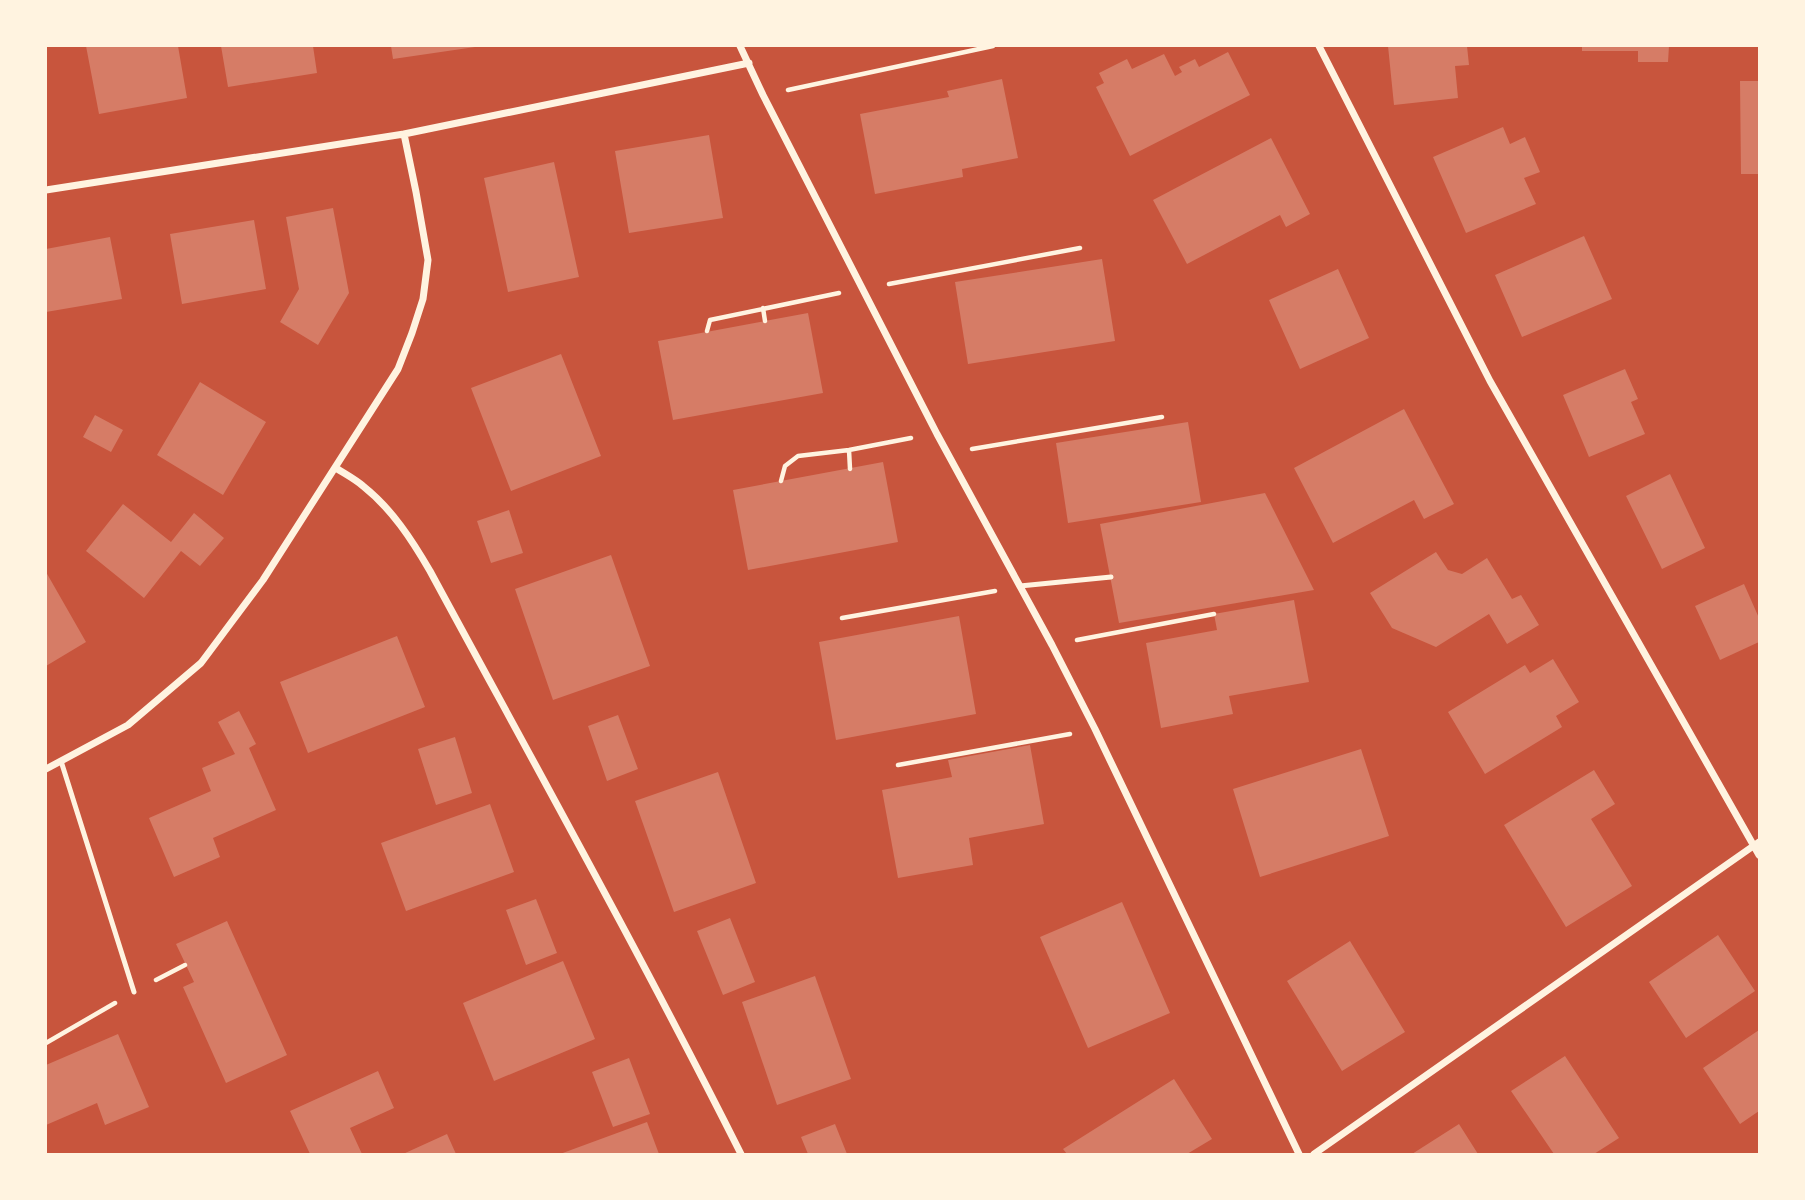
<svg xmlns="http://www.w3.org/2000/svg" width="1805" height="1200" font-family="Raleway,sans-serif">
  <rect width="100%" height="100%" fill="#c8553d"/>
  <!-- building -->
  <path fill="#d67c66" d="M 86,46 L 178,46 L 187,98 L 99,114 Z
    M 221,46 L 313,46 L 317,73 L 228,87 Z
    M 391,46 L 475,46 L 475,47 L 393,59 Z
    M 1388,46 L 1467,46 L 1469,65 L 1455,66 L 1458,98 L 1394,105 Z
    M 1582,46 L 1669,46 L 1668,62 L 1638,62 L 1638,51 L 1582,51 Z
    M 1228,52 L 1250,95 L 1130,156 L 1096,87 L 1104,83 L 1099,73 L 1127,59 L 1132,69 L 1164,54 L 1175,76 L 1182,72 L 1179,67 L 1195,59 L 1199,67 Z
    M 1002,79 L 1018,158 L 962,169 L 963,177 L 875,194 L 860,114 L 949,97 L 947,91 Z
    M 1740,81 L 1759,81 L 1759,174 L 1741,174 Z
    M 1503,127 L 1510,144 L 1525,137 L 1540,172 L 1524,178 L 1536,204 L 1466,233 L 1433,157 Z
    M 709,135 L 723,218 L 629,233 L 615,151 Z
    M 1271,138 L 1310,214 L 1286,227 L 1280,215 L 1187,264 L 1153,200 Z
    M 554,162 L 579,277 L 508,292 L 484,178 Z
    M 333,208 L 349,293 L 318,345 L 280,322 L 299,289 L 286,217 Z
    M 254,220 L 266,289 L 182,304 L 170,234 Z
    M 1584,236 L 1612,299 L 1522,337 L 1495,275 Z
    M 110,237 L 122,299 L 46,312 L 46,249 Z
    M 1102,259 L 1115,341 L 968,364 L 955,282 Z
    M 1338,269 L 1369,338 L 1300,369 L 1269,300 Z
    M 808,313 L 823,393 L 673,420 L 658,341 Z
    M 561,354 L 601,456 L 511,491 L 471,388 Z
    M 1625,369 L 1638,399 L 1631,402 L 1645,434 L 1589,457 L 1563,395 Z
    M 200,382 L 266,422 L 223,495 L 157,455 Z
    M 1404,409 L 1454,504 L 1424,519 L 1414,500 L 1333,543 L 1294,468 Z
    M 95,415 L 123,430 L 111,452 L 83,437 Z
    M 1188,422 L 1201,502 L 1068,523 L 1056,443 Z
    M 883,462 L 898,542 L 748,570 L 733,490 Z
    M 1670,474 L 1705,548 L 1662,569 L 1626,496 Z
    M 1265,493 L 1314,590 L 1119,623 L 1100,524 Z
    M 123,504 L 171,542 L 194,513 L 224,538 L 200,566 L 181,551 L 144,598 L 86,551 Z
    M 509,510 L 523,553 L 491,563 L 477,521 Z
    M 1436,552 L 1448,570 L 1462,574 L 1487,558 L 1512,599 L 1521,595 L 1539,625 L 1507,644 L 1489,614 L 1436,647 L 1392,628 L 1370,593 Z
    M 611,555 L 650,666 L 553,700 L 515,589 Z
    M 46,572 L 86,642 L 46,666 Z
    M 1744,584 L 1759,618 L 1759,642 L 1720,660 L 1695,606 Z
    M 1294,600 L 1309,682 L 1229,696 L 1233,714 L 1161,728 L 1146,643 L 1217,630 L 1214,614 Z
    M 959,616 L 976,714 L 836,740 L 819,642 Z
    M 397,636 L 425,707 L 308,753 L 280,682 Z
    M 1553,659 L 1579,702 L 1556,716 L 1562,727 L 1485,774 L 1448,712 L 1525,665 L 1530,673 Z
    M 239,711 L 256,744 L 249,748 L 276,810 L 213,838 L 220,857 L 174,877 L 149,818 L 211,791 L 202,768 L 235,754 L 218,722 Z
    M 618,715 L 638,769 L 607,781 L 588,726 Z
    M 455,737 L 472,793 L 436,805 L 418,749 Z
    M 1030,745 L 1044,824 L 969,838 L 973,865 L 898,878 L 882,790 L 952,777 L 948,760 Z
    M 1361,749 L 1389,836 L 1260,877 L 1233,789 Z
    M 1594,770 L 1615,804 L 1591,819 L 1632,886 L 1566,927 L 1504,825 Z
    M 718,772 L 756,883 L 674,912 L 635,801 Z
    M 490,804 L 514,872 L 406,911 L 381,843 Z
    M 536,899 L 557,953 L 526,965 L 506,910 Z
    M 1122,902 L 1170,1013 L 1088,1048 L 1040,937 Z
    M 730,918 L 755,982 L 723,995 L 697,931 Z
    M 227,921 L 287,1055 L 226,1083 L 183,987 L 194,982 L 176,944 Z
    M 1718,935 L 1755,991 L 1686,1038 L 1649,982 Z
    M 1350,941 L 1405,1032 L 1342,1071 L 1287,981 Z
    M 563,961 L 595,1039 L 494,1081 L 463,1003 Z
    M 815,976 L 851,1079 L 777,1105 L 742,1002 Z
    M 1759,1030 L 1759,1111 L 1740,1124 L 1703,1068 Z
    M 118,1034 L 149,1107 L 105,1125 L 97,1103 L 46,1125 L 46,1065 Z
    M 1565,1056 L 1619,1138 L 1594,1154 L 1554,1154 L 1511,1091 Z
    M 629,1058 L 650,1114 L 613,1127 L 592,1072 Z
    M 378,1071 L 394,1108 L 350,1128 L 362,1154 L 310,1154 L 290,1111 Z
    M 1174,1079 L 1212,1139 L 1187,1154 L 1067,1154 L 1063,1149 Z
    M 647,1122 L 659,1154 L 560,1154 Z
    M 835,1124 L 847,1154 L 808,1154 L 801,1137 Z
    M 1459,1124 L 1478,1154 L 1412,1154 Z
    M 447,1134 L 456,1154 L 403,1154 Z"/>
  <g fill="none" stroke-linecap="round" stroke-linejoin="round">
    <!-- path -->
    <path stroke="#fff3e0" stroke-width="4.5" d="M 788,90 L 993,46
      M 889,284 L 1080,248
      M 763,308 L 765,321
      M 707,331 L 710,320 L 839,293
      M 972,449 L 1162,417
      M 849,450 L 850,469
      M 781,481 L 785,466 L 798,456 L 849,450 L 911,438
      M 842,618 L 995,591
      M 1077,640 L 1214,614
      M 898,765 L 1070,734
      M 156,980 L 185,965
      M 46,1043 L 115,1003"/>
    <!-- service -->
    <path stroke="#fff3e0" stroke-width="5" d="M 1020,586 L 1111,577
      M 61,761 L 134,992"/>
    <!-- minor -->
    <path stroke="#fff3e0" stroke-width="7" d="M 740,46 L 763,95 L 937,434 L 1052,645 L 1095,729 L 1299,1154
      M 1319,46 L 1490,381 L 1759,855
      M 46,190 L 404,134 L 749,63
      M 336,468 C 345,474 355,479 363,486 C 392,509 412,540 430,571 C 535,765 642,957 741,1154
      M 46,769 L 128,725 L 201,663 L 263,580 L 398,369 L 412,333 L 423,299 L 428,260 L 416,192 L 404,134
      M 1314,1154 L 1759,842"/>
  </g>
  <!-- border -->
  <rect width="1805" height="1200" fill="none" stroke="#fff3e0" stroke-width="94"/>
</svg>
